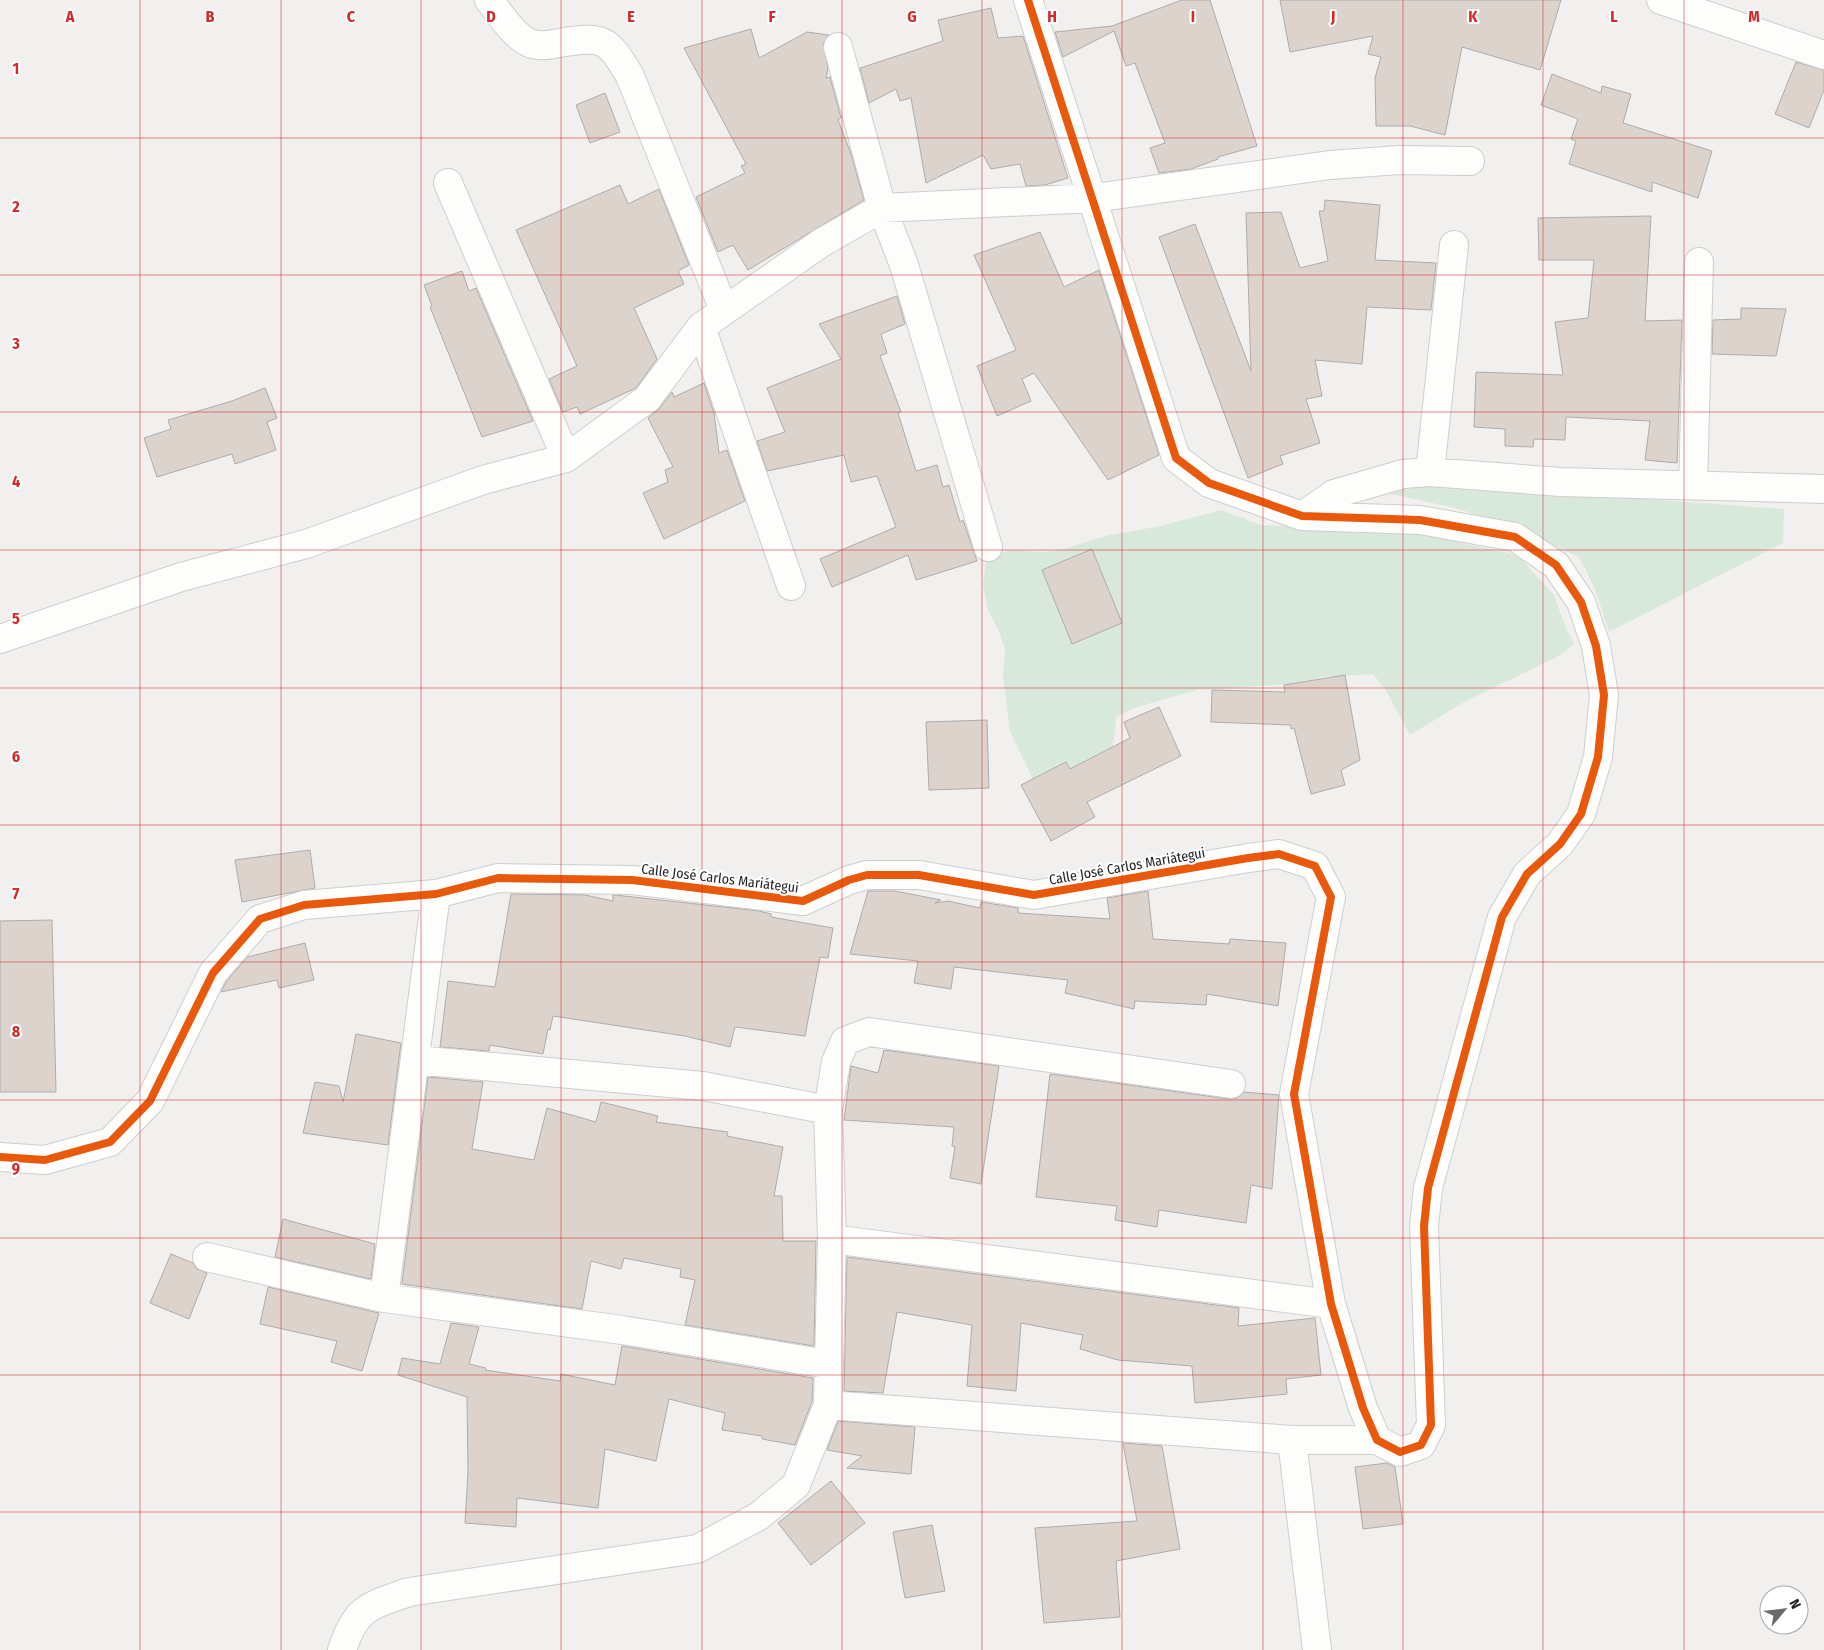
<svg xmlns="http://www.w3.org/2000/svg" width="1824" height="1650" font-family="'Fira Sans Condensed',sans-serif">
  <rect width="100%" height="100%" fill="#f2f0ee"/>
  <!-- green -->
  <path fill="#d8e9dc" d="M 1414,482 L 1784,509 L 1783,543 L 1609,632 L 1595,589 L 1579,557 L 1506,524 L 1455,508 L 1368,489 Z
    M 1221,510 L 1261,525 L 1435,532 L 1452,541 L 1509,553 L 1520,558 L 1554,595 L 1565,625 L 1574,644 L 1557,657 L 1466,701 L 1410,735 L 1385,689 L 1373,674 L 1323,677 L 1290,684 L 1197,690 L 1134,708 L 1116,717 L 1112,758 L 1034,781 L 1010,732 L 1003,676 L 1005,650 L 999,631 L 988,610 L 983,584 L 987,556 L 1013,550 L 1043,552 L 1064,549 L 1105,536 L 1160,526 Z"/>
  <!-- building -->
  <path fill="#ddd3cd" stroke="#adacab" d="M 1182,0 L 1210,0 L 1257,146 L 1218,157 L 1218,159 L 1191,169 L 1159,173 L 1150,148 L 1165,143 L 1135,63 L 1126,66 L 1114,31 L 1063,57 L 1055,32 L 1112,26 Z
    M 1280,0 L 1561,0 L 1540,70 L 1462,47 L 1445,135 L 1410,126 L 1376,126 L 1375,78 L 1381,57 L 1368,54 L 1373,36 L 1290,52 Z
    M 991,8 L 998,38 L 1023,36 L 1068,178 L 1045,185 L 1026,186 L 1020,164 L 991,169 L 983,155 L 926,183 L 911,98 L 900,101 L 896,89 L 869,103 L 860,68 L 943,41 L 938,20 Z
    M 751,29 L 759,58 L 807,32 L 829,35 L 823,44 L 828,68 L 826,78 L 830,77 L 841,118 L 838,120 L 850,151 L 864,200 L 748,270 L 733,245 L 718,252 L 696,197 L 745,173 L 741,166 L 746,164 L 684,48 Z
    M 1796,62 L 1824,70 L 1824,90 L 1809,128 L 1775,114 Z
    M 1552,74 L 1601,93 L 1602,86 L 1631,94 L 1623,123 L 1712,151 L 1698,198 L 1652,182 L 1652,192 L 1569,164 L 1576,141 L 1571,139 L 1578,119 L 1541,105 Z
    M 605,93 L 620,132 L 590,143 L 576,105 Z
    M 620,185 L 628,204 L 659,189 L 689,265 L 678,271 L 684,284 L 634,308 L 657,359 L 636,388 L 580,414 L 577,407 L 563,412 L 549,379 L 577,366 L 516,230 Z
    M 1325,200 L 1380,205 L 1375,260 L 1436,263 L 1431,310 L 1367,307 L 1362,364 L 1315,360 L 1322,396 L 1306,399 L 1320,443 L 1280,456 L 1283,464 L 1248,478 L 1159,237 L 1195,224 L 1251,371 L 1246,213 L 1281,212 L 1300,268 L 1328,261 L 1319,211 L 1324,211 Z
    M 1651,216 L 1645,321 L 1682,320 L 1677,463 L 1645,460 L 1650,421 L 1566,417 L 1565,440 L 1534,439 L 1533,447 L 1505,446 L 1505,429 L 1474,427 L 1476,372 L 1563,375 L 1555,322 L 1588,318 L 1594,260 L 1539,260 L 1538,218 Z
    M 1040,232 L 1064,287 L 1099,270 L 1159,455 L 1108,480 L 1034,373 L 1022,379 L 1031,401 L 997,416 L 977,366 L 1016,350 L 974,255 Z
    M 462,271 L 469,291 L 476,288 L 533,421 L 482,437 L 430,307 L 432,306 L 424,285 Z
    M 897,296 L 905,324 L 881,334 L 887,353 L 880,356 L 901,412 L 898,413 L 916,471 L 937,465 L 943,487 L 949,485 L 960,522 L 963,520 L 977,561 L 916,580 L 908,555 L 832,587 L 820,559 L 896,527 L 877,476 L 851,482 L 844,455 L 767,471 L 757,441 L 785,432 L 767,388 L 841,359 L 819,324 Z
    M 1741,308 L 1786,309 L 1776,356 L 1712,354 L 1713,320 L 1741,319 Z
    M 704,383 L 714,413 L 719,453 L 727,450 L 745,501 L 664,539 L 643,493 L 668,482 L 665,470 L 673,467 L 648,418 L 659,409 L 672,392 L 674,397 Z
    M 265,388 L 277,418 L 267,422 L 276,450 L 235,464 L 232,454 L 157,477 L 144,438 L 171,429 L 168,420 L 232,401 Z
    M 1092,549 L 1122,623 L 1072,644 L 1042,570 Z
    M 1345,675 L 1360,760 L 1341,770 L 1345,785 L 1311,794 L 1294,728 L 1291,729 L 1291,725 L 1211,722 L 1212,690 L 1285,692 L 1284,685 Z
    M 1159,707 L 1181,756 L 1087,802 L 1095,817 L 1051,841 L 1021,785 L 1066,762 L 1070,769 L 1130,738 L 1124,722 Z
    M 987,720 L 989,788 L 929,790 L 926,722 Z
    M 310,850 L 315,888 L 242,902 L 235,860 Z
    M 868,891 L 895,891 L 941,900 L 935,903 L 948,901 L 980,908 L 981,902 L 1018,908 L 1018,913 L 1110,919 L 1107,898 L 1148,891 L 1153,939 L 1229,944 L 1230,939 L 1286,943 L 1278,1006 L 1207,994 L 1206,1005 L 1135,1001 L 1134,1009 L 1065,993 L 1068,980 L 954,967 L 951,989 L 914,983 L 918,961 L 850,954 Z
    M 511,894 L 585,895 L 613,901 L 613,895 L 615,895 L 759,911 L 771,914 L 771,917 L 833,928 L 828,958 L 820,957 L 805,1036 L 735,1027 L 730,1047 L 685,1036 L 553,1016 L 550,1030 L 548,1029 L 543,1054 L 490,1045 L 489,1051 L 440,1047 L 448,981 L 495,987 Z
    M 52,920 L 56,1092 L 0,1092 L 0,921 Z
    M 305,943 L 314,980 L 279,988 L 277,980 L 221,992 L 226,982 L 247,957 Z
    M 356,1034 L 401,1043 L 388,1145 L 303,1133 L 315,1082 L 339,1086 L 343,1102 Z
    M 884,1050 L 999,1066 L 981,1184 L 950,1178 L 955,1147 L 952,1146 L 954,1127 L 844,1120 L 851,1066 L 878,1073 Z
    M 1050,1074 L 1229,1099 L 1237,1098 L 1244,1092 L 1279,1095 L 1272,1189 L 1251,1185 L 1246,1223 L 1159,1210 L 1157,1227 L 1115,1220 L 1117,1206 L 1036,1197 Z
    M 428,1077 L 483,1082 L 472,1149 L 534,1160 L 547,1108 L 596,1122 L 601,1102 L 658,1116 L 656,1122 L 728,1132 L 727,1136 L 783,1147 L 774,1196 L 782,1196 L 783,1241 L 816,1241 L 814,1346 L 685,1325 L 695,1280 L 680,1277 L 681,1269 L 624,1258 L 621,1269 L 591,1261 L 582,1309 L 402,1284 Z
    M 283,1219 L 375,1244 L 371,1279 L 275,1257 Z
    M 171,1254 L 193,1263 L 197,1269 L 207,1273 L 189,1319 L 150,1303 Z
    M 847,1257 L 1239,1308 L 1238,1326 L 1315,1318 L 1321,1375 L 1286,1379 L 1287,1394 L 1195,1403 L 1192,1366 L 1118,1360 L 1080,1349 L 1083,1335 L 1021,1323 L 1016,1391 L 967,1386 L 972,1325 L 897,1312 L 883,1393 L 844,1391 Z
    M 268,1287 L 379,1313 L 362,1371 L 331,1362 L 337,1341 L 260,1324 Z
    M 451,1323 L 479,1327 L 469,1364 L 486,1368 L 485,1370 L 560,1381 L 561,1374 L 615,1385 L 622,1346 L 813,1378 L 812,1402 L 795,1445 L 762,1439 L 762,1436 L 722,1430 L 725,1413 L 669,1399 L 656,1461 L 605,1449 L 598,1508 L 517,1498 L 516,1527 L 465,1523 L 468,1471 L 467,1397 L 398,1375 L 402,1358 L 440,1364 Z
    M 838,1421 L 915,1427 L 911,1474 L 847,1468 L 862,1456 L 827,1450 Z
    M 1123,1443 L 1162,1446 L 1180,1549 L 1116,1561 L 1120,1617 L 1044,1623 L 1035,1528 L 1137,1521 Z
    M 1387,1463 L 1395,1467 L 1403,1524 L 1363,1529 L 1355,1467 Z
    M 831,1481 L 865,1523 L 811,1565 L 778,1523 Z
    M 932,1525 L 945,1591 L 905,1598 L 893,1532 Z"/>
  <g fill="none" stroke-linecap="round" stroke-linejoin="round">
    <!-- street casing -->
    <g stroke="#cfcecd" stroke-width="30">
      <path id="street" d="M 489,0 C 500,14 514,37 532,44 C 540,46 551,45 559,43 C 603,36 607,37 630,76 L 724,310
        M 1661,0 L 1824,55
        M 838,47 L 882,208 L 904,265 L 988,547
        M 448,183 L 566,458
        M 701,327 L 791,586
        M 1430,472 L 1454,245
        M 1693,486 L 1699,262
        M 1302,516 L 1334,494 L 1403,474 L 1430,472 L 1561,482 L 1824,489
        M 0,639 L 181,577 L 306,544 L 483,480 L 566,458 L 647,399 L 701,327 L 821,243 L 882,208 L 1094,198 L 1330,165 L 1399,160 L 1470,161
        M 416,1060 L 703,1086 L 828,1110
        M 0,1157 L 45,1160 L 110,1142 L 150,1101 L 213,973 L 260,919 L 304,905 L 436,894 L 498,878 L 632,880 L 803,901 L 849,880 L 867,875 L 919,875 L 1034,895 L 1248,858 L 1279,854 L 1315,866 L 1331,897 L 1294,1094 L 1331,1304 L 1363,1408 L 1377,1440 L 1400,1452 L 1421,1445 L 1431,1425 L 1424,1226 L 1428,1188 L 1502,917 L 1527,874 L 1560,844 L 1581,814 L 1598,757 L 1604,695 L 1596,646 L 1581,602 L 1556,565 L 1515,537 L 1420,520 L 1302,516 L 1209,483 L 1176,458 L 1028,0
        M 832,1239 L 1331,1304
        M 207,1257 L 384,1298 L 622,1330 L 827,1364
        M 384,1298 L 436,894
        M 828,1405 L 1292,1440 L 1377,1440
        M 1292,1440 L 1317,1650
        M 342,1650 C 356,1607 369,1606 409,1592 L 697,1549 L 759,1516 L 796,1485 L 828,1405 L 832,1239 L 828,1110 L 836,1062 L 845,1041 L 869,1032 L 1231,1084"/>
    </g>
    <!-- street -->
    <use href="#street" stroke="#fdfdfc" stroke-width="28"/>
    <!-- cycleway casing -->
    <g stroke="#fff" stroke-width="11">
      <path id="cycleway" d="M 0,1157 L 45,1160 L 110,1142 L 150,1101 L 213,973 L 260,919 L 304,905 L 436,894 L 498,878 L 632,880 L 803,901 L 849,880 L 867,875 L 919,875 L 1034,895 L 1248,858 L 1279,854 L 1315,866 L 1331,897 L 1294,1094 L 1331,1304 L 1363,1408 L 1377,1440 L 1400,1452 L 1421,1445 L 1431,1425 L 1424,1226 L 1428,1188 L 1502,917 L 1527,874 L 1560,844 L 1581,814 L 1598,757 L 1604,695 L 1596,646 L 1581,602 L 1556,565 L 1515,537 L 1420,520 L 1302,516 L 1209,483 L 1176,458 L 1028,0"/>
    </g>
    <!-- cycleway -->
    <use href="#cycleway" stroke="#e8590c" stroke-width="8"/>
  </g>
  <!-- grid -->
  <path fill="none" stroke="#d62828" stroke-width="1" stroke-opacity="0.55" d="M 140,0 L 140,1650M 281,0 L 281,1650M 421,0 L 421,1650M 561,0 L 561,1650M 702,0 L 702,1650M 842,0 L 842,1650M 982,0 L 982,1650M 1122,0 L 1122,1650M 1263,0 L 1263,1650M 1403,0 L 1403,1650M 1543,0 L 1543,1650M 1684,0 L 1684,1650M 0,138 L 1824,138M 0,275 L 1824,275M 0,412 L 1824,412M 0,550 L 1824,550M 0,688 L 1824,688M 0,825 L 1824,825M 0,962 L 1824,962M 0,1100 L 1824,1100M 0,1238 L 1824,1238M 0,1375 L 1824,1375M 0,1512 L 1824,1512"/>
  <g text-anchor="middle" stroke-width="4" stroke-linejoin="round" paint-order="stroke">
    <!-- street labels -->
    <g font-size="14" fill="#252322" stroke="#fff">
      <text transform="translate(1127 866) rotate(-10)" y="5">Calle José Carlos Mariátegui</text>
      <text transform="translate(720 878) rotate(7)" y="5">Calle José Carlos Mariátegui</text>
    </g>
  </g>
  <g font-size="16" text-anchor="middle" font-weight="bold" fill="#d62828" stroke="#fff" stroke-width="4" stroke-linejoin="round" paint-order="stroke">
    <text x="70" y="22">A</text>
    <text x="210" y="22">B</text>
    <text x="351" y="22">C</text>
    <text x="491" y="22">D</text>
    <text x="631" y="22">E</text>
    <text x="772" y="22">F</text>
    <text x="912" y="22">G</text>
    <text x="1052" y="22">H</text>
    <text x="1193" y="22">I</text>
    <text x="1333" y="22">J</text>
    <text x="1473" y="22">K</text>
    <text x="1614" y="22">L</text>
    <text x="1754" y="22">M</text>
    <text x="16" y="74">1</text>
    <text x="16" y="212">2</text>
    <text x="16" y="349">3</text>
    <text x="16" y="487">4</text>
    <text x="16" y="624">5</text>
    <text x="16" y="762">6</text>
    <text x="16" y="899">7</text>
    <text x="16" y="1037">8</text>
    <text x="16" y="1174">9</text>
  </g>
  <!-- north arrow -->
  <g transform="translate(1784 1610) rotate(62)"><circle r="24" fill="#ffffff" stroke="#a8a7a7"/>
  <path d="M0-4L9 19L0 12L-9 19Z" fill="#6d6b69"/>
  <text y="-8" font-size="14" font-weight="bold" text-anchor="middle" fill="#252322">N</text>
  </g>
</svg>
